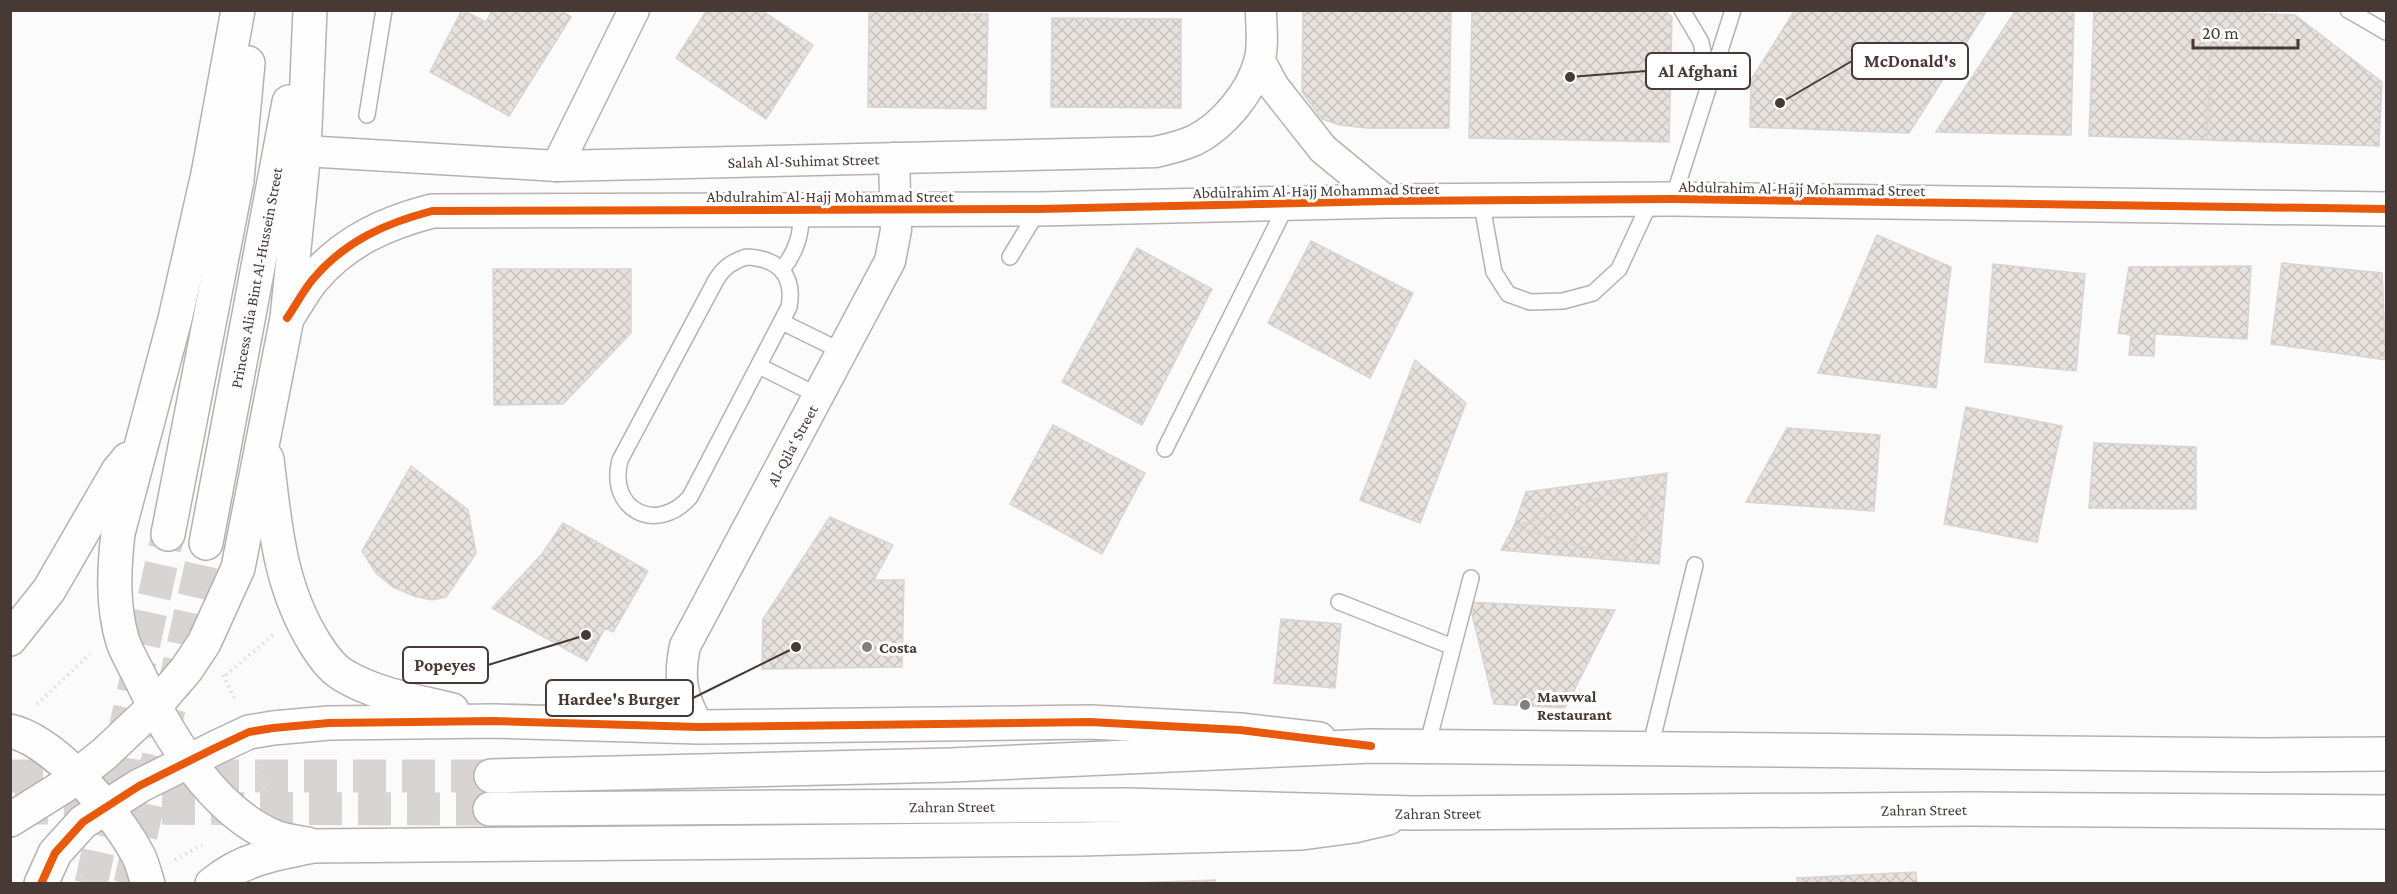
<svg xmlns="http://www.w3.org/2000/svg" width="2397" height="894" font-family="'Crimson Pro',serif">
  <defs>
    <pattern id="building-cross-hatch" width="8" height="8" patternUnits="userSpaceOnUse" patternTransform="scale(1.5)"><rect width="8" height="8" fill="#e8e2df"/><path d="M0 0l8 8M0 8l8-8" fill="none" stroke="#c8c3c0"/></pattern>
  </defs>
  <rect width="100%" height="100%" fill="#fbfbfb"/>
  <!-- building -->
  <path fill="url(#building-cross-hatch)" stroke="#dad4d1" stroke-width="1.5" d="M 462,10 L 486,22 L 492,10 L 561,10 L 571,17 L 509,116 L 430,72 Z
    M 707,10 L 761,10 L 813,45 L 766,119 L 676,58 Z
    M 1303,10 L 1451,10 L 1449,128 L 1367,128 L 1340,125 L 1322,119 L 1302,92 Z
    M 1472,10 L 1664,10 L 1672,17 L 1669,142 L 1469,138 Z
    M 1795,10 L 1987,10 L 1909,133 L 1750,127 L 1751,80 Z
    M 2016,10 L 2074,10 L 2071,135 L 1936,132 Z
    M 2094,10 L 2212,11 L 2207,140 L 2089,136 Z
    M 869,11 L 988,14 L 986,109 L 868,107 Z
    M 2212,11 L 2295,15 L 2382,82 L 2379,146 L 2207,140 Z
    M 1052,18 L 1181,19 L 1181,108 L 1051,107 Z
    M 1877,235 L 1951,267 L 1936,388 L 1818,373 Z
    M 1311,241 L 1413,293 L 1370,378 L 1268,323 Z
    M 1137,248 L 1212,289 L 1142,425 L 1062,382 Z
    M 2282,263 L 2382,273 L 2386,360 L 2271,344 Z
    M 1993,264 L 2085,274 L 2076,371 L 1985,362 Z
    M 2251,266 L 2247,339 L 2155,334 L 2154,356 L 2129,355 L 2131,335 L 2118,333 L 2129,267 Z
    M 493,269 L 631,269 L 631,333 L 563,404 L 494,405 Z
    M 1415,360 L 1466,403 L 1420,523 L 1360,500 Z
    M 1966,407 L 2062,426 L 2037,542 L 1944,524 Z
    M 1053,425 L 1145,473 L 1102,554 L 1010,504 Z
    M 1787,428 L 1880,435 L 1874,511 L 1746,502 Z
    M 2094,443 L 2196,447 L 2196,509 L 2089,508 Z
    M 411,466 L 468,510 L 476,553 L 446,597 L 432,600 L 414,596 L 393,587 L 376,573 L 362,551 Z
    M 1667,473 L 1659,564 L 1501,550 L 1514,526 L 1526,492 Z
    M 1667,473 L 1626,561 L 1514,526 L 1574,510 L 1590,501 Z
    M 830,517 L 893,545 L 874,580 L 904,580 L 902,667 L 762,669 L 763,619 Z
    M 563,523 L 648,571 L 613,632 L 605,628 L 587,661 L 492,608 L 542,554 Z
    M 1469,602 L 1615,610 L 1565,708 L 1494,704 Z
    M 1281,619 L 1341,624 L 1335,688 L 1274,683 Z
    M 1916,872 L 1917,884 L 1798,884 L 1797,878 Z
    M 1215,880 L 1215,884 L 1134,883 Z"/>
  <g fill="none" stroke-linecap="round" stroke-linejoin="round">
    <!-- secondary-tunnel -->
    <path stroke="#d7d4d3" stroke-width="33" stroke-dasharray="33 16" stroke-linecap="butt" d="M 91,884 L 168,534
      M 130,884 L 206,543"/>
    <!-- primary-tunnel -->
    <path stroke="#d7d4d3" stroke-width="33" stroke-dasharray="33 16" stroke-linecap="butt" d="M 10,776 L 491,776
      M 15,808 L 490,809"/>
    <!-- lane casing -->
    <g stroke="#b6b1af" stroke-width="18">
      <path id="lane" d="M 1682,10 L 1701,42 L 1708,78
        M 2348,10 L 2386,32
        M 367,115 L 384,10
        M 1673,199 L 1733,10
        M 1481,200 L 1494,272 L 1508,294 L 1530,302 L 1563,301 L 1593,293 L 1619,269 L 1651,200
        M 746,257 C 778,258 795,275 789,307 L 690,497 C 657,535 607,510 620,460 L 716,280 C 724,267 732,262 746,257 Z
        M 1010,257 L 1039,209
        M 782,270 C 797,250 802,234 801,209
        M 782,322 L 841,351
        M 759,366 L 817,395
        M 1165,449 L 1287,204
        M 1339,602 L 1453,647
        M 1427,746 L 1471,578
        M 1650,748 L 1695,565"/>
    </g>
    <!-- street casing -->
    <g stroke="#b6b1af" stroke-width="33">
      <g id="street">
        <path d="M 1260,61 L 1274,87 L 1323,149 L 1386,201"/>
        <path id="s1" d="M 304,151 L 557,166 L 1155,152 C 1169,149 1182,146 1195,140 C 1223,126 1251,92 1259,62 C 1264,47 1261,26 1261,10"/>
        <path d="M 557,166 L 634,10"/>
        <path id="s2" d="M 699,727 C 682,698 678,679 685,646 L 890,261 L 896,230 L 894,158"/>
      </g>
    </g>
    <!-- secondary casing -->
    <g stroke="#b6b1af" stroke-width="36">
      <g id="secondary">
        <path d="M 238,10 L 208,174 L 175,319 L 118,533 C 114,568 112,607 123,642 C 127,653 134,665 139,675 C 167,734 212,811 275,837 C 285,841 297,842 307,844"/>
        <path d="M 287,318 C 296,305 303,291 313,279 C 345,241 386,223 432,211 L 1039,209 L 1386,201 L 1673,199 L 2386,209"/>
        <path d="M 267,459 C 275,525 279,587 316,645 C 323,656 331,668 343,675 C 376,695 416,701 452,710"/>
        <path d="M 168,534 L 237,180 L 248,63"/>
        <path id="s3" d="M 206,543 L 289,102"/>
        <path d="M 10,639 L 49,590 L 118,471 L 128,459"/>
        <path d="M 10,731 C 56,741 119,817 139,857 C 143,865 145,875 148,884"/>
        <path d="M 10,820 L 64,786 L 104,754 L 155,706 L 186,670 L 204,643 L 238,568 L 287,318 L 304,151 L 310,10"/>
        <path d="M 41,884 L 55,853 L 83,822 L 139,786 L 215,748 L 249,732 L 273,728 L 329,723 L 495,721 L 699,727 L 1090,722 L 1240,730 L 1319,739"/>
        <path d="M 212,884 C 242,859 276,853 313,846 L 1080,839 L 1302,833 L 1354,826 L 1388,818"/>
      </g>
    </g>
    <!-- primary casing -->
    <g stroke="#b6b1af" stroke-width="36">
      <g id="primary">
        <path d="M 491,776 L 951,765 L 1371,746 L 2264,755 L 2386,754"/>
        <path id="s4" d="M 490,809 L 1125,805 L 1412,813 L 1971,809 L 2386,812"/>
      </g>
    </g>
    <!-- path -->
    <path stroke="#dedddc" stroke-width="4" stroke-dasharray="1.5 4.5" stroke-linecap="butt" d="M 223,675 L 235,700
      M 226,675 L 273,635
      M 37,704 L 90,654
      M 258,764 L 265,791
      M 175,860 L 202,845
      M 81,876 L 91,884"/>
    <!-- lane -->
    <use href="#lane" stroke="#fefefe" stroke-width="15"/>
    <!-- street -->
    <use href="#street" stroke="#fefefe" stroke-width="30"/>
    <!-- secondary -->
    <use href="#secondary" stroke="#fefefe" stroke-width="33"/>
    <!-- primary -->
    <use href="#primary" stroke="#fefefe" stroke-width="33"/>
    <!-- cycleway casing -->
    <g stroke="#fff" stroke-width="11">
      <path id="cycleway" d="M 287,318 C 296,305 303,291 313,279 C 345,241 386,223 432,211 L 1039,209 L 1386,201 L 1673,199 L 2386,209
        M 41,884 L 55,853 L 83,822 L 139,786 L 215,748 L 249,732 L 273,728 L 329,723 L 495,721 L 699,727 L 1090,722 L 1240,730 L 1371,746"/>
    </g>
    <!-- cycleway -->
    <use href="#cycleway" stroke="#e8590c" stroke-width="8"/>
  </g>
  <!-- markers -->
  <g fill="#867d7a" stroke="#fff" stroke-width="2">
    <circle cx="867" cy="647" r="6"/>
    <circle cx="1525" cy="705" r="6"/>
  </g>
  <g text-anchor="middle" stroke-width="6" stroke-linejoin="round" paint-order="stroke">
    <!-- street labels -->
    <g font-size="16" fill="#473934" stroke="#fff">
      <text dy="6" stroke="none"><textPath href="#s1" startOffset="500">Salah Al-Suhimat Street</textPath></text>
      <text transform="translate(1802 188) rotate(1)" y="6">Abdulrahim Al-Hajj Mohammad Street</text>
      <text transform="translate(1316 190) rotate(-1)" y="6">Abdulrahim Al-Hajj Mohammad Street</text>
      <text x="830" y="202">Abdulrahim Al-Hajj Mohammad Street</text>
      <text dy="6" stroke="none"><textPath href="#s3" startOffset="270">Princess Alia Bint Al-Hussein Street</textPath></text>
      <text dy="6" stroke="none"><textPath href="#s2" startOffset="312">Al-Qila‘ Street</textPath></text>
      <text dy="6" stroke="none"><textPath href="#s4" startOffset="462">Zahran Street</textPath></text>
      <text dy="6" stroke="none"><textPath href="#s4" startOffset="1434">Zahran Street</textPath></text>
      <text dy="6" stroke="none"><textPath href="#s4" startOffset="948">Zahran Street</textPath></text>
    </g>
    <!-- poi labels -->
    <g font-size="16" font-weight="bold" fill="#473934" stroke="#fff" text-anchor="start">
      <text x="879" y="653">Costa</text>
      <text x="1537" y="702">Mawwal<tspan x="1537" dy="18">Restaurant</tspan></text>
    </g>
  </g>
  <!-- callouts -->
  <path fill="none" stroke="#473934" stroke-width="2" d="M1780 103L1852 61M1570 77L1646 71M586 635L488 665M796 647L693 698"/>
  <g fill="#473934" stroke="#fff" stroke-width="2">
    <circle cx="1780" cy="103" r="6"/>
    <circle cx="1570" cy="77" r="6"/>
    <circle cx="586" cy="635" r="6"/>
    <circle cx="796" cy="647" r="6"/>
  </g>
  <g fill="#fff" stroke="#473934" stroke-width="2">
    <rect x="1852" y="43" width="116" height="36" rx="6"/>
    <rect x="1646" y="53" width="104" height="36" rx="6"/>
    <rect x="403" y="647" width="85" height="36" rx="6"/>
    <rect x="546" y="680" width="147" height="36" rx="6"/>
  </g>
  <g font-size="18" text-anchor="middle" font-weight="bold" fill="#473934">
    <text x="1910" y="67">McDonald's</text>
    <text x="1698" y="77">Al Afghani</text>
    <text x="445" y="671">Popeyes</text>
    <text x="619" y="705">Hardee's Burger</text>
  </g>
  <!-- border -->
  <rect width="2397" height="894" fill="none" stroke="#473934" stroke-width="24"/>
  <!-- scale -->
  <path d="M2193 39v9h105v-9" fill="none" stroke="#473934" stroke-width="3"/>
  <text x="2202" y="39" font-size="18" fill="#473934" stroke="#ffffff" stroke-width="4.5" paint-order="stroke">20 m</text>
</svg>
